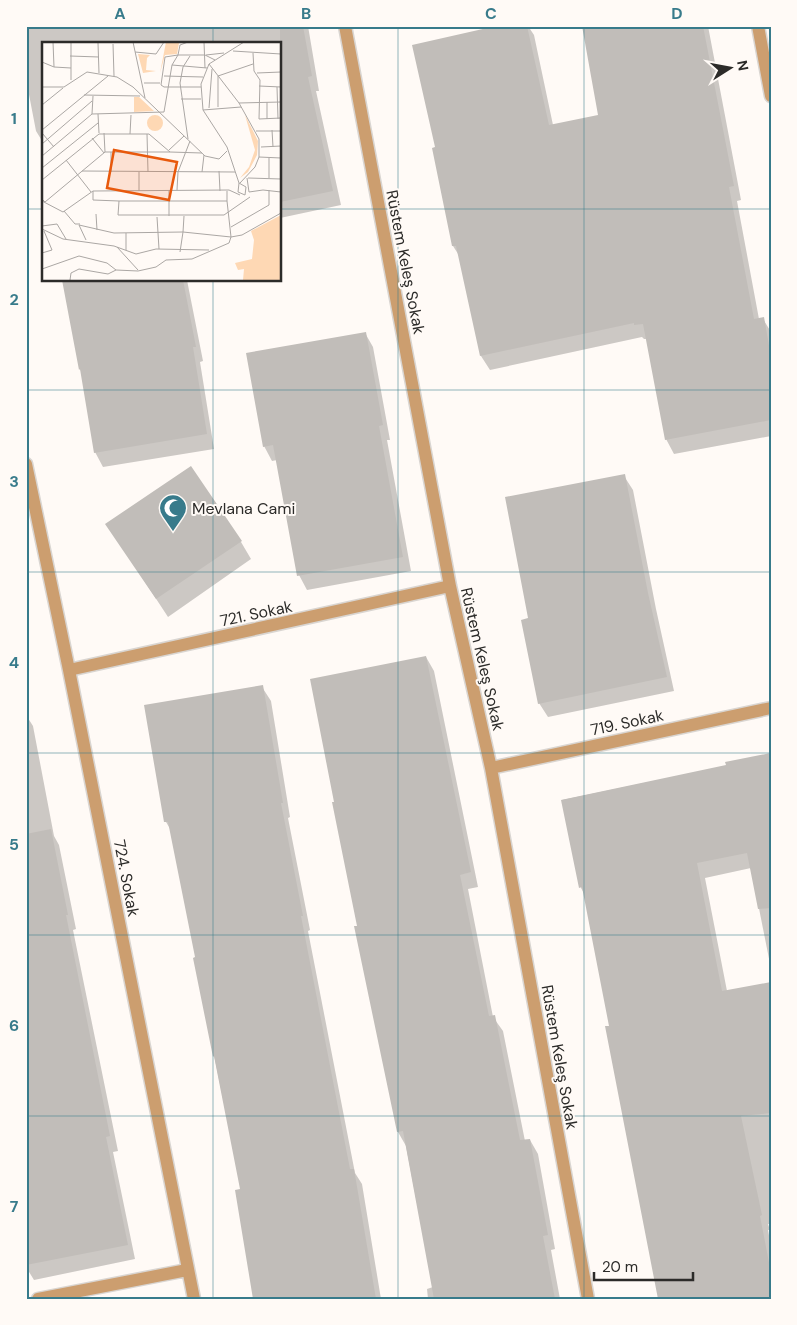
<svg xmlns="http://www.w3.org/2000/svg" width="797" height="1325" font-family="'DM Sans',sans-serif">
  <rect width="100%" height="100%" fill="#fffaf6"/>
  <!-- shadow -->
  <path fill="#0003" d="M 26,26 L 308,26 L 319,91 L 316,91 L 341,205 L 280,218 L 280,44 L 44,44 L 44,144 L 36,131 L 26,79 Z
    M 501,26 L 528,26 L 534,35 L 553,125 L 600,116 L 583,26 L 708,26 L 741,200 L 737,201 L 759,319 L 763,319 L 771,332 L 771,436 L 674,454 L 666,439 L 647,339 L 644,339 L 642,337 L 490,370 L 481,356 L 460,257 L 453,246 L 437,148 Z
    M 63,280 L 187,280 L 203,361 L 200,362 L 214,449 L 103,467 L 95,452 L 82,373 L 80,369 Z
    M 365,333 L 373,347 L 390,440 L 387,440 L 411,571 L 307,590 L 299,575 L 277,460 L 272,461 L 264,446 Z
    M 624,476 L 633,490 L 656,609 L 674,691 L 548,717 L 539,703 Z
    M 107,524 L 241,542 L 251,559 L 168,617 Z
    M 426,657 L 434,671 L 478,887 L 468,889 L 493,1017 L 503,1031 L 525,1141 L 530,1140 L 538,1154 L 555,1249 L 551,1250 L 560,1299 L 428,1299 L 427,1289 L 433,1287 L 406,1146 L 398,1132 L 336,803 Z
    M 262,687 L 271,701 L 290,817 L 288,818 L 310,930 L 308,931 L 355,1173 L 362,1184 L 381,1299 L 255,1299 L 242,1190 L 194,959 L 196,958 L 172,832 L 166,822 L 146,706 Z
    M 26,715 L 33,726 L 54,836 L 59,845 L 76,929 L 73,930 L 118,1151 L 113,1152 L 135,1259 L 34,1280 L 26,1267 Z
    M 771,755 L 771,969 L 751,868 L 705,878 L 727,991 L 771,983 L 771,1224 L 768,1224 L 770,1230 L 768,1230 L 771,1246 L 771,1299 L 610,1027 L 585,895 L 581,888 L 562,800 L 727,766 Z"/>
  <!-- building -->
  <path fill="#c1bdb9" d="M 280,26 L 303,26 L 312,76 L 308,77 L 333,191 L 280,202 Z
    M 496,26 L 527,26 L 549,125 L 598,115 L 582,26 L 703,26 L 734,186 L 729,187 L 754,319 L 764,317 L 771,357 L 771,420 L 665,440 L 643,324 L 634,325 L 634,323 L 480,356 L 456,246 L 452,246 L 432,148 L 435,147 L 412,45 Z
    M 62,280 L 183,280 L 196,347 L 193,347 L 207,434 L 94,453 L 80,369 L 79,370 Z
    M 366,332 L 383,425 L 379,426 L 403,557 L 297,576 L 273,445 L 263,447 L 246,353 Z
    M 191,466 L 242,541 L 156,599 L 105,524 Z
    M 625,474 L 648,593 L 667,677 L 538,704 L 521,620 L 528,618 L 505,497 Z
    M 426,656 L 471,872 L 460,875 L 489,1016 L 495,1015 L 520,1140 L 530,1139 L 548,1235 L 543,1236 L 555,1299 L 434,1299 L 403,1131 L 397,1132 L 354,926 L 357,926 L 332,802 L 334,802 L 310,679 Z
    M 263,685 L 283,803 L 281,803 L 303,916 L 301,916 L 350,1169 L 354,1169 L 376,1299 L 253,1299 L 235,1190 L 240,1189 L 214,1056 L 213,1057 L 193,958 L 195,957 L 168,822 L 164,822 L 144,705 Z
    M 771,753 L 771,908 L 758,909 L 747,853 L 697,863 L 722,991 L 771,982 L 771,1113 L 741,1116 L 762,1215 L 760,1216 L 771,1273 L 771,1299 L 658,1299 L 605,1026 L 609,1026 L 582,887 L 579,888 L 561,800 L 726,765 L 725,762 Z
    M 51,829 L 68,915 L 66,915 L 110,1136 L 106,1137 L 128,1245 L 26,1265 L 26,834 Z"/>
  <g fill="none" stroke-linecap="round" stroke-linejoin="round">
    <!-- street casing -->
    <g stroke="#d9d5d1" stroke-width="15">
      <path id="street" d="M 345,26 L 450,586 L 491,768 L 588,1299
        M 758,26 L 771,96
        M 26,464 L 69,670 L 194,1299
        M 69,670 L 450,586
        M 491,768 L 771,708
        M 38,1299 L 187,1270"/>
    </g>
    <!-- street -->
    <use href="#street" stroke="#cc9e6f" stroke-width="12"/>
  </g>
  <!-- grid -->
  <path fill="none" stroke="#387b8b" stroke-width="1" stroke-opacity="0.55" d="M 213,26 L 213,44M 398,26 L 398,1299M 584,26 L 584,1299M 26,209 L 44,209M 280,209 L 771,209M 213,280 L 213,1299M 26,390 L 771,390M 26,572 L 771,572M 26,753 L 771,753M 26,935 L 771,935M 26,1116 L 771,1116"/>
  <!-- icons -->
  <defs>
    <g id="mosque-pin" transform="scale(1.4375)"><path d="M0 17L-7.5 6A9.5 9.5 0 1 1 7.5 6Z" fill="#387b8b" stroke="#fffaf6"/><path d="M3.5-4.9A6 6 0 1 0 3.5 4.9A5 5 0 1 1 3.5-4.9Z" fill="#fff"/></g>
  </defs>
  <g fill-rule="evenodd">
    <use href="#mosque-pin" x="173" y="508"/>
  </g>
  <g text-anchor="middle" stroke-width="4" stroke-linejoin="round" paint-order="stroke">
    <!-- street labels -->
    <g font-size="16" fill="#2c2b29" stroke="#fffaf6">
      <text transform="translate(406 262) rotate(79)" y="6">Rüstem Keleş Sokak</text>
      <text transform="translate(256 613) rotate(-12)" y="6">721. Sokak</text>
      <text transform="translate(483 659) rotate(77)" y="6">Rüstem Keleş Sokak</text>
      <text transform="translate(627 722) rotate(-12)" y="6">719. Sokak</text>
      <text transform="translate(127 878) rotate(79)" y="6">724. Sokak</text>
      <text transform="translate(560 1057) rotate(80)" y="6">Rüstem Keleş Sokak</text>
    </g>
    <!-- poi labels -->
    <g font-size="16" fill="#2c2b29" stroke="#fffaf6" text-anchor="start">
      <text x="192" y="514">Mevlana Cami</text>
    </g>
  </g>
  <!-- overview -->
  <g transform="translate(42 42)">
    <rect width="239" height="239" fill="#fffaf6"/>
    <path d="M 96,12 L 108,13 L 105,16 L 104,28 L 114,29 L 101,31 ZM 203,73 L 216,99 L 215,113 L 206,130 L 198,136 L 207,125 L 213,108 Z" fill="#fed8b4"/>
    <path d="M 124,0 L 143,0 L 137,1 L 135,12 L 123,13 L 118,31 ZM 92,55 L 97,55 L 112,69 L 92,70 ZM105 81a8 8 0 1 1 16 0a8 8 0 1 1-16 0ZM 239,173 L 239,238 L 201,238 L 202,227 L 196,228 L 193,221 L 210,217 L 212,198 L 209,189 Z" fill="#fed8b4"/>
    <path fill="none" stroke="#aba7a4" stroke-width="1" d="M 11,0 L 12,25M 29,0 L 29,38M 45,0 L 96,0M 91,0 L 103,56M 146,0 L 138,3 L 136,13 L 123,15 L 119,43 L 122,45 L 159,45M 162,0 L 163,26M 56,1 L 57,31M 71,2 L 72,34M 191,9 L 239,12M 93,10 L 114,12 L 122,0M 211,11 L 212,29 L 218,38 L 217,77 L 239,76M 164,13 L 182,11M 28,14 L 57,15M 0,20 L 12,25 L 29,26M 167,22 L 197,61 L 217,97 L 217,115 L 213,125 L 198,141M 130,23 L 165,26M 215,31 L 239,30M 122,34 L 161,35M 102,41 L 118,41M 217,44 L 239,45M 0,45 L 22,45 L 45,30 L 75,35 L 91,45 L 163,114 L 177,117 L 185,109M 235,45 L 236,77M 42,53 L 98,54M 139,57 L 159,57M 225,60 L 225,77M 197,61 L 239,60M 0,63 L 21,46M 176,65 L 176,34 L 211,22M 167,66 L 170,27M 161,68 L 199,65M 50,72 L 51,54M 56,72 L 57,91M 0,88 L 66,34M 230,88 L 231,105M 214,89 L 239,89M 0,91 L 12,105M 62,91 L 63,110M 88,92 L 89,73M 105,92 L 106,130M 50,96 L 62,111M 146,97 L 138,41 L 141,25 L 148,14M 0,102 L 50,59M 219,105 L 239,104M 127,108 L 142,94M 69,110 L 69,130M 0,114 L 50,72 L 122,70 L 130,23 L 136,13 L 163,13 L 173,18M 217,115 L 239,116M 227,116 L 227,136M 24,118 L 49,150M 0,126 L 56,81M 40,129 L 193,130M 177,129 L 178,149M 97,130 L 97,149M 160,130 L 162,113M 205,136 L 207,150 L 221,148 L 239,150M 206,136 L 239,137M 0,138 L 57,92 L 107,92 L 128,110 L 160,111M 197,141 L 204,145 L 203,153 L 196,150 L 197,141 L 185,105 L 161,68 L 159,42 L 167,22 L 202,0M 135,148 L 136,130 L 148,99M 51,149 L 51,158 L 77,159 L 185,159 L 185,149M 127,149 L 127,174M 0,157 L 3,160 L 63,110 L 128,110M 0,159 L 21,170 L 51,149 L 187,148 L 198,153M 77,159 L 76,173 L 182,173 L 208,155M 22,169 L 33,182 L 38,182M 54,172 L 55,188M 115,175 L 117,207M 0,184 L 15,182 L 24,197M 189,185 L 227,163 L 227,148M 0,187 L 21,197 L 72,204 L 94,212 L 114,207 L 167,208M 44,198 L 37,183 L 72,191 L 141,190 L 142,174M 75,205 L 96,228M 84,208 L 84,191M 138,210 L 141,190 L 189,195 L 185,159M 0,211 L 10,208 L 2,189M 0,227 L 37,214 L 65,221 L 74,228M 28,238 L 29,231 L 37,227 L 66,232 L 74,228 L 96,229 L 114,225 L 124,218 L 150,217 L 187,201 L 189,195 L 200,193 L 239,171"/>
    <path fill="#e8590c" fill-opacity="0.15" stroke="#e8590c" stroke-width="2.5" d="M 72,108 L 135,120 L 127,158 L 65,146 Z"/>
    <rect width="239" height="239" fill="none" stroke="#2c2b29" stroke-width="2.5"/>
  </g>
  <!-- border -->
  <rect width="797" height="1325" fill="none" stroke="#fffaf6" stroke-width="55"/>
  <!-- north arrow -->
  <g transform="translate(730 68) rotate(79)" stroke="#fffaf6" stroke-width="4" paint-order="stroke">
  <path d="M0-4L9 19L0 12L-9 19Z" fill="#2c2b29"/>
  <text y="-8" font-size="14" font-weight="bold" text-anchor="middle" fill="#2c2b29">N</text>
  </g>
  <!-- scale -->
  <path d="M594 1272v8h99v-8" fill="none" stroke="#2c2b29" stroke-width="2.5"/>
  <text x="602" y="1272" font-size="15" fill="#2c2b29" stroke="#fffaf6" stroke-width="4" paint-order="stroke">20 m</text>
  <rect x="28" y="28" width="742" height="1270" fill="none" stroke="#387b8b" stroke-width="2"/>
  <g font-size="16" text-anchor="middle" font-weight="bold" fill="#387b8b">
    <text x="120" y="19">A</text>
    <text x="306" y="19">B</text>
    <text x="491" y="19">C</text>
    <text x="677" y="19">D</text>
    <text x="14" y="124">1</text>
    <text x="14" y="305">2</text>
    <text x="14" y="487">3</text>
    <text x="14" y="668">4</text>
    <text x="14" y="850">5</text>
    <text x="14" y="1031">6</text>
    <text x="14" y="1212">7</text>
  </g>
</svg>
